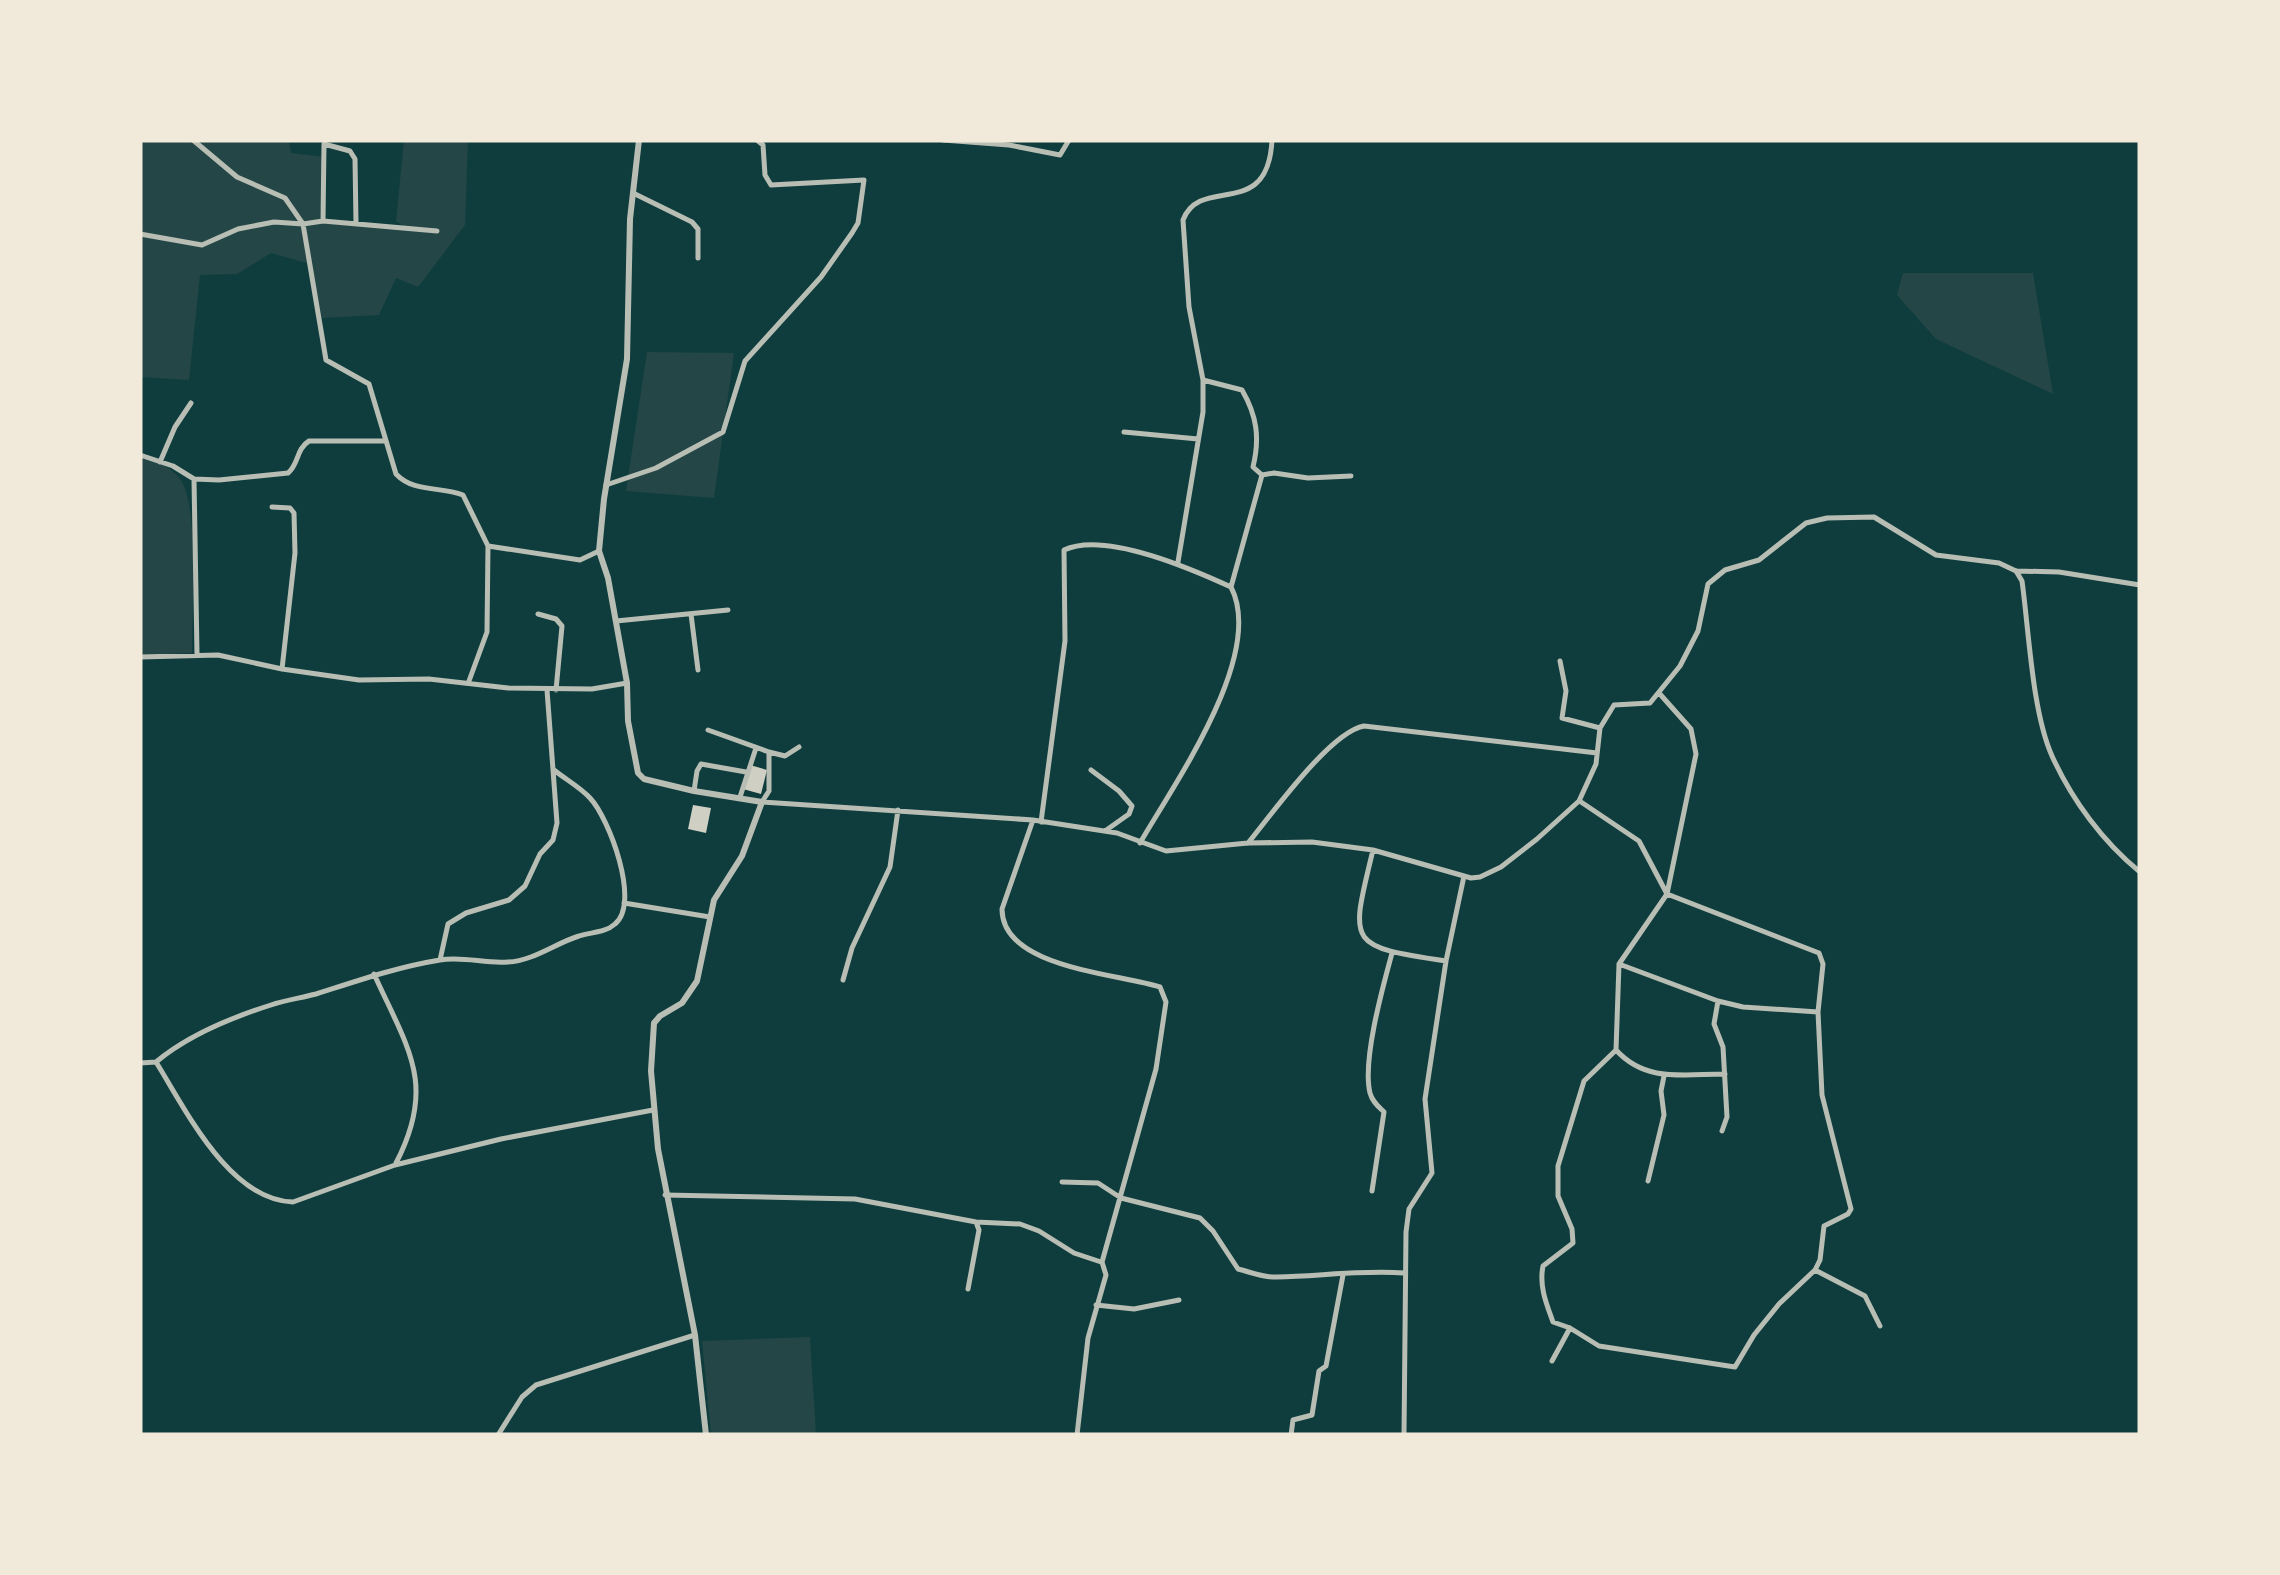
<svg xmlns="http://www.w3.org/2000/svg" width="2280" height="1575" font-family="'Sofia Sans Condensed',sans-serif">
  <rect width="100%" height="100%" fill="#0f3d3e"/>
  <!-- green -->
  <path fill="#244646" d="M 140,140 L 289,140 L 291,153 L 325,157 L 320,219 L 405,227 L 396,221 L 404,140 L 468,140 L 465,225 L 418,287 L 396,278 L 379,315 L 322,318 L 310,264 L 271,253 L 237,274 L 200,275 L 189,380 L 140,377 Z
    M 1903,273 L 2033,273 L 2053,394 L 1936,339 L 1897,295 Z
    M 647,352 L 734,353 L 714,498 L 626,491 Z
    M 140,454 C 156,461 177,469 184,486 C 198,519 192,613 192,653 L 140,655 Z
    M 810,1337 L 816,1435 L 711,1435 L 702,1341 Z"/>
  <!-- building -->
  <path fill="#cfcfc3" d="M 750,765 L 767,770 L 761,794 L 743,789 Z
    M 693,805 L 711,808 L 706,833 L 688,829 Z"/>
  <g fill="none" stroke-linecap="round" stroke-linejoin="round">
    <!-- minor -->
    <path stroke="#b8beb3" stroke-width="5" d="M 193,140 L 237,177 L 285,198 L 303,224 L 326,360 L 369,384 L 396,474 C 414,493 440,486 463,495 L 488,546
      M 325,140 L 324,144 L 350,151 L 355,159 L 356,223
      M 943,140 L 1009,145 L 1060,155 L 1069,140
      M 633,193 L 692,222 L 698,229 L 698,258
      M 323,221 L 324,144
      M 140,234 L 202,245 L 238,229 L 274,222 L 303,224 L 323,221 L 437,231
      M 1203,380 L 1242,390 C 1257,416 1260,438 1253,467 L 1262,475
      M 1124,432 L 1198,439
      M 140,455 L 173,466 L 194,479 L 219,480 L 288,473 C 299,464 296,449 309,441 L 386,441
      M 160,462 L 175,427 L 191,403
      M 194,479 L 197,654
      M 606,485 L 656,468 L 723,432 L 745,361 L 821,277 L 852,233 L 858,223 L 864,180 L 771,185 L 765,175 L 763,145 L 757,140
      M 272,507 L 290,508 L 294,513 L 295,553 L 282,669
      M 1178,562 L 1203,412 L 1203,380 L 1189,307 L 1183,220 C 1201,174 1268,222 1272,140
      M 2016,571 L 2022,581 C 2029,631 2032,711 2052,756 C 2072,800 2103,842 2140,872
      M 1231,587 L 1262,475 L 1274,473 L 1308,478 L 1351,476
      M 538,614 L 556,619 L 562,626 L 556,690
      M 691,614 L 698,670
      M 616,621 L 728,610
      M 140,657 L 218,655 L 282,669 L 359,680 L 429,679 L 508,688 L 592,689 L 627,683
      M 1560,661 L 1566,691 L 1562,718 L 1600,728
      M 469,681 L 487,632 L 488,546 L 580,560 L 599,551
      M 708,730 L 769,752 L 769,791 L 762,802 L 1033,820 L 1117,833 L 1166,851 L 1248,843 L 1312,842 L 1373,850 L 1471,878 L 1480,877 L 1501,867 L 1537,839 L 1579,801 L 1596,764 L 1600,728 L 1614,705 L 1650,703 L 1680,666 L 1698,631 L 1708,584 L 1725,570 L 1759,560 L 1806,523 L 1827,518 L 1874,517 L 1936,555 L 1999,563 L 2016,571 L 2059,572 L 2140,585
      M 769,752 L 785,756 L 799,747
      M 554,770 C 565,779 580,787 590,798 C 609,818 641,903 615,924 C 605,933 591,932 579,936 C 556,943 533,961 508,962 C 485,964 464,956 440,960 C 397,967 357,981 316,994 C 301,998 286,1000 271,1005 C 233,1017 187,1036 156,1062 C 186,1110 229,1200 293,1202 L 395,1165 L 501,1139 L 653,1110
      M 1091,770 L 1119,791 L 1132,806 L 1129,814 L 1105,831
      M 694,791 L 697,771 L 701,764 L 746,772
      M 740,797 L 756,748
      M 1033,820 L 1002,909 C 1002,968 1116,973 1160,987 L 1166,1002 L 1156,1069 L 1102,1262 L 1106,1275 L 1088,1338 L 1077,1435
      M 1041,822 L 1065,641 L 1064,550 C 1104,531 1192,569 1231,587 C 1266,655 1174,784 1140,843
      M 1248,843 C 1272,814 1330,732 1364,726 L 1597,753
      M 1373,850 C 1350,945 1346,946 1446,961
      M 624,903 L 710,917
      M 440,960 L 448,924 L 466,913 L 509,900 L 525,886 L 540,854 L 553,840 L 557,823 L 547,690
      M 1619,964 L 1718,1001 L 1743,1007 L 1818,1012
      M 374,974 C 408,1049 437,1084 396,1163
      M 843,980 L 852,948 L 890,867 L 898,810
      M 1718,1001 L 1714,1024 L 1723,1047 L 1727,1117 L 1722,1131
      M 1616,1050 C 1646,1083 1684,1074 1725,1074
      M 140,1063 L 156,1062
      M 1648,1181 L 1664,1115 L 1661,1091 L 1664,1076
      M 1062,1182 L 1098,1183 L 1121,1198 L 1200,1218 L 1213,1231 L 1238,1269 C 1250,1272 1265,1278 1277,1277 C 1320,1276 1361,1270 1404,1273
      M 1372,1191 L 1384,1112 C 1378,1106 1372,1101 1370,1093 C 1362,1061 1383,986 1392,953
      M 665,1195 L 855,1199 L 976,1222 L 1020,1224 L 1039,1231 L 1074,1253 L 1101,1262
      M 1815,1270 L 1865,1296 L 1880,1326
      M 968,1289 L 979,1230 L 976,1222
      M 1096,1305 L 1134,1309 L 1179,1300
      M 1570,1328 L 1599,1346 L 1735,1367 L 1754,1335 L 1779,1304 L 1815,1270 L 1820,1260 L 1824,1226 L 1848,1214 L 1851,1209 L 1822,1095 L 1818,1012 L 1823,964 L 1819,953 L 1667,894 L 1639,841 L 1581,802
      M 1552,1361 L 1570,1328 L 1553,1322 C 1546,1303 1539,1286 1543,1266 L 1573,1243 L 1572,1229 L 1558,1196 L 1558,1166 L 1584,1081 L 1616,1050 L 1619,964 L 1667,894 L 1696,754 L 1691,729 L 1659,693
      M 498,1435 L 522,1397 L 536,1385 L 695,1335
      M 1291,1435 L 1293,1420 L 1312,1415 L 1319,1371 L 1326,1366 L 1343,1275
      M 1404,1435 L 1406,1232 L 1409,1209 L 1432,1173 L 1425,1099 L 1446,961 L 1464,876"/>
    <!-- tertiary -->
    <path stroke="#b8beb3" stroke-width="6" d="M 639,140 L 630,219 L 627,359 L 604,499 L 599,551 L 608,578 L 627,683 L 628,721 L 638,773 L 644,779 L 694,791 L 762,802 L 742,856 L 714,900 L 697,981 L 682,1003 L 660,1016 L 654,1023 L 651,1071 L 658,1149 L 695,1335 L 706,1435"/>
  </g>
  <!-- border -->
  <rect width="2280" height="1575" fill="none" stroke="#f1e9da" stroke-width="285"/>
</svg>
